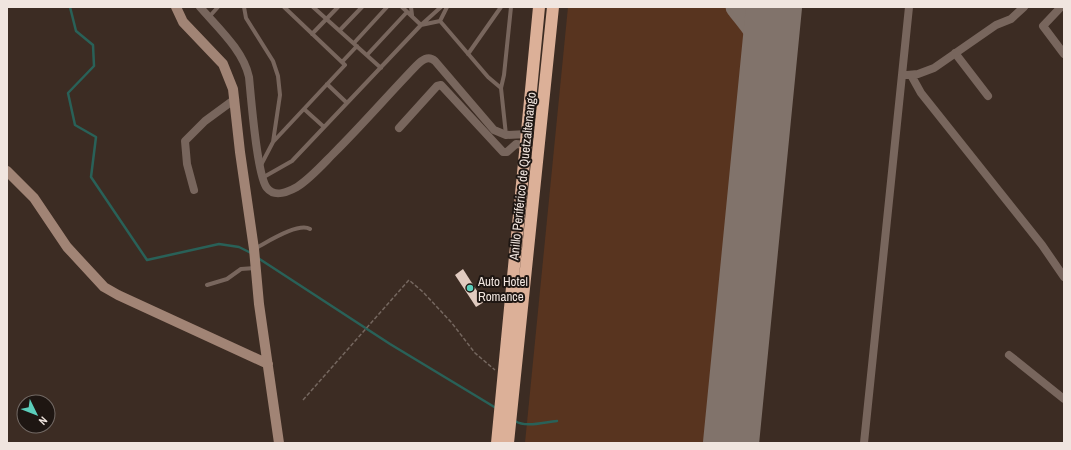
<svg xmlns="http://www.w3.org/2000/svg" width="1071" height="450" font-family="'Archivo Narrow',sans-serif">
  <rect width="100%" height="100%" fill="#3c2c23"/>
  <!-- green -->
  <path fill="#58341f" d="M 568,7 L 726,7 L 749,34 L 756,45 L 756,65 L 717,443 L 525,443 Z"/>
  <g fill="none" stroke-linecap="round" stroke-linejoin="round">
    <!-- stream -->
    <path stroke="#296158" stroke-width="2.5" d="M 70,7 L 76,31 L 93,45 L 94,66 L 68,93 L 75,125 L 96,137 L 91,177 L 147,260 L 219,244 L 239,247 L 251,253
      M 258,258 L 390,344 L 496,408
      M 515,421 C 526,428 544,422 557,421"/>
    <!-- taxiway -->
    <path stroke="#81736b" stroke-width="23" d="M 737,7 C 751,24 766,41 767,64 C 768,73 767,81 767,89
      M 742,13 C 753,21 764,20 771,7"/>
    <!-- runway -->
    <path stroke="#81736b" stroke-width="56" d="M 731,443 L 774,7"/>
  </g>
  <!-- building -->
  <path fill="#e1cbc0" d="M 463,269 L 484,302 L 476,307 L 455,275 Z"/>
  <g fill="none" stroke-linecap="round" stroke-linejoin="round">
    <!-- path -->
    <path stroke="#75675f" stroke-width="1.5" stroke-dasharray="4 2" stroke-linecap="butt" d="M 303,400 L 409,280 L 423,292 L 451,322 L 475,353 L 495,370"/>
    <!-- lane -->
    <path stroke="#78665d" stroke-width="4" d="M 244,7 L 246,18 L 273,61 L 278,76 L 280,95 L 273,142 L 261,165
      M 313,7 L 381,68
      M 402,7 L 421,25 L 440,21 L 447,7
      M 411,7 L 412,15
      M 209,17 L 218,7
      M 440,21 L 488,77 L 501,88
      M 340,30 L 362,7
      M 312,34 L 338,7
      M 354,43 L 387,7
      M 468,54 L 501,7
      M 367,55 L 407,12
      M 342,62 L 357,46
      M 327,84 L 347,103
      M 304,109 L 324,127
      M 506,135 L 501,88 L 504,75 L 511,7
      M 273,142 L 345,65 L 284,7
      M 262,178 L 292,161 L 421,25 L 441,7
      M 254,249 C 266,243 298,222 310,229
      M 207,285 L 227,279 L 241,269 L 255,268"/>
    <!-- street -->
    <path stroke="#78665d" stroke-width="8" d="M 200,7 C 218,28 243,50 249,77 C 251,97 257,176 267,188 C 275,198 288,192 297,187 C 311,178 323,164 335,152 C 363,124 389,94 416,66 C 422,60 428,55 435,61 L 494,130 L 506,135 L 527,134
      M 1061,7 L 1043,26 L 1064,54
      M 955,53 L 988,96
      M 907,75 L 918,74 L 934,68 L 996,25 L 1011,19 L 1024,7
      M 911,75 L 921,93 L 1042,245 L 1064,277
      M 399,128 L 437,86 L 441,85 L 503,152 L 507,152 L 516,144 L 526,145
      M 194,190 L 187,164 L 185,141 L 205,121 L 235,99
      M 1009,355 L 1064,399
      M 864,443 L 909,7"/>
    <!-- secondary -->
    <path stroke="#a18475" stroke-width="10" d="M 176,7 L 183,22 L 223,64 L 233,89 L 240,152 L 254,249 L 259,304 L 279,443
      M 7,171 L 34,198 L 67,247 L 104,287 L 118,295 L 268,364"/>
    <!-- highway -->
    <path stroke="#dcb098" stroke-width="12" d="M 497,443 L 539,7
      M 508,443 L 553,7"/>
  </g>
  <!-- markers -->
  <circle fill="#5bcebb" stroke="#1e1612" stroke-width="1.5" cx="470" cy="288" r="4"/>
  <g text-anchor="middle" stroke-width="4" stroke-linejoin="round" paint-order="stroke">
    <!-- street labels -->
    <g font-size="13" fill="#f0e5df" stroke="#1e1612">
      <text transform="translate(522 176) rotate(-84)" y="5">Anillo Periférico de Quetzaltenango</text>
    </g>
    <!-- poi labels -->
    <g font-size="13" fill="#f0e5df" stroke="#1e1612" text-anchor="start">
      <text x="478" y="286">Auto Hotel<tspan x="478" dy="15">Romance</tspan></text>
    </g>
  </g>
  <!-- border -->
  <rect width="1071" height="450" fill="none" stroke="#f0e5df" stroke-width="16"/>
  <!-- north arrow -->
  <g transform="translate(36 414) rotate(133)"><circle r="19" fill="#1e1612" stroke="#726964"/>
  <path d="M0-3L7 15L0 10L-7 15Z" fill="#5bcebb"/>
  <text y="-6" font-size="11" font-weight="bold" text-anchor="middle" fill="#f0e5df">N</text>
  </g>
</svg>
